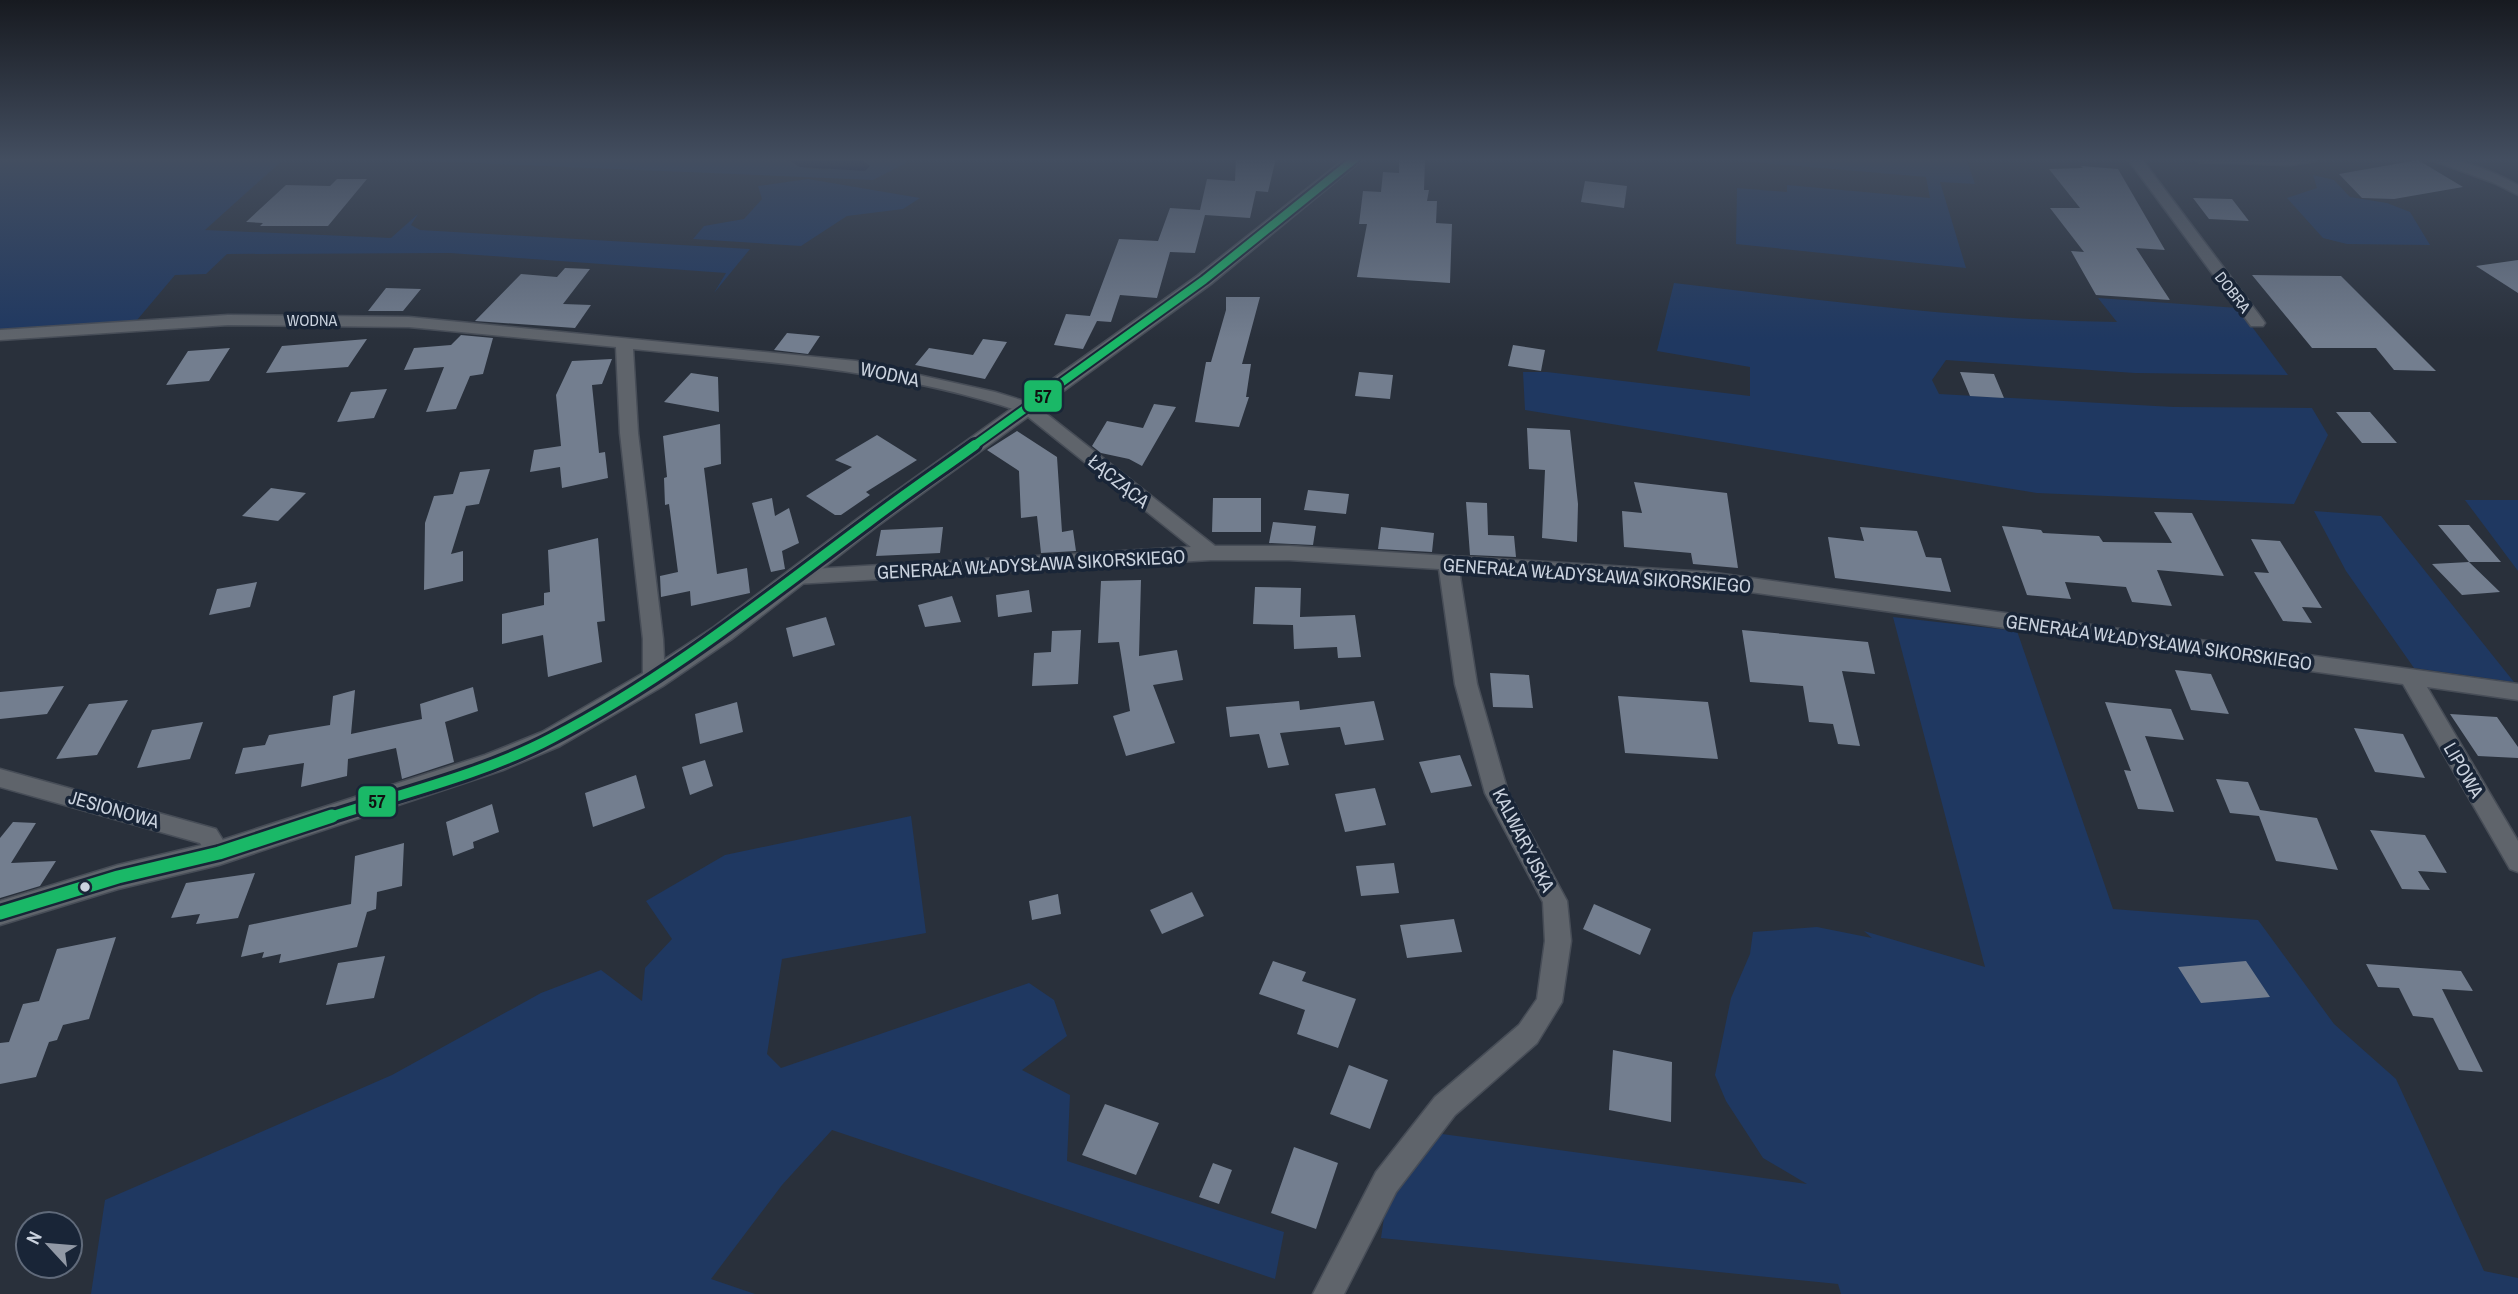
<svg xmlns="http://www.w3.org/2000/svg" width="2518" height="1294" font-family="'Archivo Narrow',sans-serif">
  <rect width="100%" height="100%" fill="#29303b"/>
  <!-- green -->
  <path fill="#1f3861" d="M 0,158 L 285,158 L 205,230 L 391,238 L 418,214 L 411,225 L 420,230 L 750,249 L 714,293 L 726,273 L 450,253 L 227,254 L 206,274 L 175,275 L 132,326 L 0,333 Z
    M 355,158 L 785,158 C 808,176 842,168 869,165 L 860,158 L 910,158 L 906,163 L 873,180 Z
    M 1705,158 L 1966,158 L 1975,184 L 1940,182 L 1966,268 L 1736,244 L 1737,188 L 1787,192 L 1787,185 L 1930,198 L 1926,177 Z
    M 2313,175 L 2334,180 L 2350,197 L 2387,203 L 2410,212 L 2430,245 L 2347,244 L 2323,238 L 2287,198 L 2317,188 Z
    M 808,179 L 920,198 L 903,209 L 847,216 L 801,246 L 693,239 L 704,226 L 744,219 L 762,199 L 758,186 Z
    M 1674,283 C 1821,300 1969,320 2117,322 L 2098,298 L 2238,308 L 2288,375 L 2135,373 L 1946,360 L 1932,380 L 1939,394 L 2174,407 L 2312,408 L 2328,435 L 2294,504 L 2037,493 L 1525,410 L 1523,372 L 1547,372 L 1750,396 L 1750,367 L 1657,351 Z
    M 2465,500 L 2518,500 L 2518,571 Z
    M 2314,511 L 2381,516 L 2514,682 L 2414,668 L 2346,571 Z
    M 1893,617 L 2017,631 L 2113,909 L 2258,920 L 2334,1024 L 2396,1079 L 2484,1271 L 2518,1278 L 2518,1294 L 1841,1294 L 1838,1284 L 1381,1238 L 1386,1204 L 1435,1133 L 1807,1184 L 1763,1158 L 1726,1101 L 1715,1075 L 1731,998 L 1750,954 L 1753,932 L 1817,927 L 1872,938 L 1864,931 L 1985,967 Z
    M 911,816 L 926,933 L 782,959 L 767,1054 L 781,1068 L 1029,983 L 1054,1000 L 1067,1036 L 1022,1070 L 1070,1095 L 1067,1161 L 1284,1232 L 1275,1279 L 832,1130 L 782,1185 L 711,1279 L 755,1294 L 91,1294 L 105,1200 L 392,1075 L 541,993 L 601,970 L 642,1001 L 645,968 L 672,939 L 646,901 L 725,855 Z"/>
  <!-- water -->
  <path fill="#04103d" d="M 785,158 L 860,158 L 870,166 L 865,171 L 800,167 Z"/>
  <!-- building -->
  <path fill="#737e8f" d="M 1236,158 L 1276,158 L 1268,192 L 1256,191 L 1250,218 L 1205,215 L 1195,253 L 1170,252 L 1157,298 L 1120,295 L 1111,322 L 1097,321 L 1083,349 L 1054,345 L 1066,314 L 1090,316 L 1119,239 L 1158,241 L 1170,208 L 1200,210 L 1207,179 L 1235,181 Z
    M 1399,159 L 1425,160 L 1424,190 L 1429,190 L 1427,201 L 1437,201 L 1436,223 L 1452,224 L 1450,283 L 1357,277 L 1367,224 L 1359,224 L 1363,191 L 1381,192 L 1383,172 L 1399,173 Z
    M 2418,160 L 2463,187 L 2394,199 L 2362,198 L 2339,174 Z
    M 2081,166 L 2118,169 L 2165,250 L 2136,248 L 2170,300 L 2096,295 L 2071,251 L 2084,252 L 2050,208 L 2080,208 L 2049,169 L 2083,168 Z
    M 337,179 L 367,179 L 328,226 L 260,226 L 263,223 L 246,222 L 286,185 L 330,186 Z
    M 1585,181 L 1627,186 L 1624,208 L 1581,202 Z
    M 2193,198 L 2232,199 L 2249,221 L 2209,219 Z
    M 2518,260 L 2518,293 L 2476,266 Z
    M 565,268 L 590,269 L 563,304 L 591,305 L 575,328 L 475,321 L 521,274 L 557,277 Z
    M 2252,275 L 2341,276 L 2436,371 L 2394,370 L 2376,348 L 2312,348 Z
    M 386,288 L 421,289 L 403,311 L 368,311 Z
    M 1226,297 L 1260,297 L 1242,364 L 1251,364 L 1246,397 L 1249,397 L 1239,427 L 1195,422 L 1206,362 L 1211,362 L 1226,310 Z
    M 787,333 L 820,336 L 808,354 L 774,350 Z
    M 461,335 L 493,338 L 483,374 L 470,376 L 456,409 L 426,412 L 444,367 L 404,370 L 414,348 L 451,345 Z
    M 367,339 L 348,367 L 266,373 L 282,346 Z
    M 983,339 L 1007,342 L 985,379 L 915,365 L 929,348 L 973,355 Z
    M 1513,345 L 1545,350 L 1541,371 L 1508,366 Z
    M 230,348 L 209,381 L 166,385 L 188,351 Z
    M 612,359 L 602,384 L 592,385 L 599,453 L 605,452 L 608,478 L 562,488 L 560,467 L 530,472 L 534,450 L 561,446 L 556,395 L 572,361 Z
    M 1359,372 L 1393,375 L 1390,399 L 1355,396 Z
    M 1960,372 L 1994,374 L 2004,398 L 1970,396 Z
    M 691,373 L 718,377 L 719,412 L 664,402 Z
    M 387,389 L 374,418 L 337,422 L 351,392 Z
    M 1154,404 L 1176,407 L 1142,466 L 1129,459 L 1101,453 L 1092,446 L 1107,421 L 1143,428 Z
    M 2336,412 L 2370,412 L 2397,443 L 2362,443 Z
    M 720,424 L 721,464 L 704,468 L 717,574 L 747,568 L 750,593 L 691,606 L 690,591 L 661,597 L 660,576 L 678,572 L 669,504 L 665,505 L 664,478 L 667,477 L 663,436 Z
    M 1527,428 L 1570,430 L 1578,504 L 1577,542 L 1542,538 L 1545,470 L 1529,469 Z
    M 1017,431 L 1057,457 L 1062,532 L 1073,530 L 1076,551 L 1041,553 L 1037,516 L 1021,518 L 1019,471 L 987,450 Z
    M 877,435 L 917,460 L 866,492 L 870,495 L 841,515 L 835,515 L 806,496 L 852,467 L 835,460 Z
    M 490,469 L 479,504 L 466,506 L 451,554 L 463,551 L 463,581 L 424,590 L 425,523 L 434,496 L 453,494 L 460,472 Z
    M 1634,482 L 1727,493 L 1738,568 L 1693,564 L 1691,553 L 1624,547 L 1622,511 L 1642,513 Z
    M 271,488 L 306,493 L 278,521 L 242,516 Z
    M 1308,490 L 1349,494 L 1346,514 L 1304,510 Z
    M 772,498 L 775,516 L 789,508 L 799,543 L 782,551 L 785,569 L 771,572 L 752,503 Z
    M 1213,498 L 1261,498 L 1261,532 L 1212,532 Z
    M 1466,502 L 1487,503 L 1488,535 L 1514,536 L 1516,557 L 1470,555 Z
    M 2154,512 L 2192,513 L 2224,576 L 2157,570 L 2172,606 L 2132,602 L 2126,587 L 2065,582 L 2071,599 L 2027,595 L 2002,526 L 2041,530 L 2043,533 L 2099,536 L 2103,542 L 2172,543 Z
    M 1273,522 L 1316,526 L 1313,545 L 1269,543 Z
    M 2438,525 L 2469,525 L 2501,562 L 2469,562 Z
    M 943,527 L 940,553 L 876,556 L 881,530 Z
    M 1381,527 L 1434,533 L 1432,552 L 1378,549 Z
    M 1860,527 L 1917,531 L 1926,557 L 1941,558 L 1951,592 L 1835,578 L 1828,537 L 1864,541 Z
    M 598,538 L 605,621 L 597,622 L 602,662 L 548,677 L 543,635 L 502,644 L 502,614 L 544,605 L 544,593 L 550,592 L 548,550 Z
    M 2251,539 L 2280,541 L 2322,608 L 2302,607 L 2312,623 L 2283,621 L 2254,572 L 2269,573 Z
    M 2469,562 L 2500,592 L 2462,595 L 2432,564 Z
    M 1141,580 L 1139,656 L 1177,650 L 1183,680 L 1153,685 L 1175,743 L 1126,756 L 1113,716 L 1130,711 L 1119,642 L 1098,643 L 1101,581 Z
    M 257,582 L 250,607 L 209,615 L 217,589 Z
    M 1255,587 L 1301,588 L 1300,617 L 1355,615 L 1361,657 L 1338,658 L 1337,647 L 1294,649 L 1293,625 L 1253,624 Z
    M 1029,590 L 1032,612 L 998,617 L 996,595 Z
    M 952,596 L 961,622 L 925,627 L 918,605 Z
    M 826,617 L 835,645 L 793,657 L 786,628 Z
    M 1081,630 L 1078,684 L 1032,686 L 1034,653 L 1051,652 L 1052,631 Z
    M 1742,630 L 1868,642 L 1875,674 L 1842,671 L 1860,746 L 1838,744 L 1833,724 L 1809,722 L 1803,686 L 1750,682 Z
    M 2175,670 L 2211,674 L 2229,714 L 2191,710 Z
    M 1490,673 L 1529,675 L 1533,708 L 1493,707 Z
    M 64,686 L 47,714 L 0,719 L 0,692 Z
    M 473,687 L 478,711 L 445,722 L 454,762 L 402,779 L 396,748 L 348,759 L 347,776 L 301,787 L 304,763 L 235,774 L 243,748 L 265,745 L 269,735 L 330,725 L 333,696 L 355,690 L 351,734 L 422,719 L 420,704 Z
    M 1618,696 L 1708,702 L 1718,759 L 1625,753 Z
    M 128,700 L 97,755 L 56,759 L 89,704 Z
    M 1299,701 L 1300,710 L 1374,701 L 1384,740 L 1345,745 L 1340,727 L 1280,733 L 1289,765 L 1268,768 L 1259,734 L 1230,737 L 1226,707 Z
    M 737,702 L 743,732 L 700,744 L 695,714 Z
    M 2105,702 L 2171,709 L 2184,740 L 2145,736 L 2174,812 L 2138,809 L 2124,770 L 2131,771 Z
    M 2450,714 L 2497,717 L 2518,747 L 2518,758 L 2478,756 Z
    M 203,722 L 190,759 L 137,768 L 152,730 Z
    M 2354,728 L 2403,734 L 2425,778 L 2375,772 Z
    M 1460,755 L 1472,786 L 1431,793 L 1419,762 Z
    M 705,760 L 713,786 L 690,795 L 682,767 Z
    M 636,775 L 645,808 L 593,827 L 585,793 Z
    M 2216,779 L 2248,782 L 2260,810 L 2317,818 L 2338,870 L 2276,861 L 2259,816 L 2230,813 Z
    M 1375,788 L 1386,825 L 1345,832 L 1335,794 Z
    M 492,804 L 499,832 L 473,842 L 474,848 L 453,856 L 446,822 Z
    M 13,822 L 36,823 L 11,863 L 56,861 L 40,886 L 0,898 L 0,838 Z
    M 2370,830 L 2425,835 L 2447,873 L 2418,871 L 2430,890 L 2402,889 Z
    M 404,843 L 402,886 L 377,892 L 376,909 L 367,912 L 357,947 L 279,963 L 281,954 L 262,958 L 264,952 L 241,957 L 249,925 L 351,904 L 355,856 Z
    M 1394,863 L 1399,893 L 1361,896 L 1356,866 Z
    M 255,873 L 238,918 L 196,924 L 200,914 L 171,918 L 186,883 Z
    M 1192,892 L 1204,916 L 1162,934 L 1150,910 Z
    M 1058,894 L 1061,914 L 1032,920 L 1029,901 Z
    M 1594,904 L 1651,929 L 1640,955 L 1583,929 Z
    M 1454,919 L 1462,952 L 1407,958 L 1400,925 Z
    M 116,937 L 89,1019 L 63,1025 L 57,1040 L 49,1042 L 36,1077 L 0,1084 L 0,1043 L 9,1042 L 23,1004 L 39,1001 L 57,949 Z
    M 385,956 L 374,998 L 326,1005 L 338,963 Z
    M 1273,961 L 1306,972 L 1302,981 L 1356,999 L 1338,1048 L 1297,1034 L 1305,1010 L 1259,994 Z
    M 2246,961 L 2270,997 L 2201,1003 L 2178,967 Z
    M 2366,964 L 2461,971 L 2473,991 L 2442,989 L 2483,1072 L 2459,1070 L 2433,1018 L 2413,1016 L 2399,988 L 2378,987 Z
    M 1613,1050 L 1672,1062 L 1671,1122 L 1609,1110 Z
    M 1349,1065 L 1388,1080 L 1370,1129 L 1330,1114 Z
    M 1105,1104 L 1159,1123 L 1136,1175 L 1082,1155 Z
    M 1294,1147 L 1338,1163 L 1316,1229 L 1271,1213 Z
    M 1213,1163 L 1232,1170 L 1219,1204 L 1199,1197 Z"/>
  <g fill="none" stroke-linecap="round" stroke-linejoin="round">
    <!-- minor casing -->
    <g stroke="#474d57" stroke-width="3">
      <path id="minor" d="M 2127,158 L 2141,158 L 2263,320 L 2265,323 L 2263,326 L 2251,326 Z
        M 2192,158 L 2318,158 L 2316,161 L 2291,165 L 2199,162 Z
        M 2426,158 C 2457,157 2491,170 2518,185 L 2518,195 L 2494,183 Z
        M 228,315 L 409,317 L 856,361 L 995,392 L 1034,404 L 1215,546 L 1289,546 L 1708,572 L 2518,684 L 2518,700 L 2427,687 L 2518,841 L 2518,872 L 2510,869 L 2403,684 L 1708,586 L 1459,570 L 1477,684 L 1508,792 L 1567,901 L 1571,941 L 1562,1002 L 1537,1043 L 1455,1115 L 1396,1192 L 1344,1294 L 1313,1294 L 1376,1172 L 1435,1097 L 1519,1025 L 1537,999 L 1545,941 L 1543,902 L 1485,793 L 1455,684 L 1439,569 L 1289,560 L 1211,560 L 795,584 L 788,582 L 785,577 L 788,572 L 795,570 L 1191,547 L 1022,412 C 895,369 764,362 633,349 L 638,433 L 663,639 L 665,679 L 662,685 L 654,687 L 646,685 L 643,679 L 643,639 L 620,433 L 616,347 L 409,327 L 228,325 L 0,340 L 0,330 Z
        M 0,769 L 216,829 L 231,853 L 227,860 C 212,865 208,856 200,843 L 0,787 Z"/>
    </g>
    <!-- tertiary casing -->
    <g stroke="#474d57" stroke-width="3">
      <path id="tertiary" d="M 1346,158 L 1364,158 L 1211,284 L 876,527 L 732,639 L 663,686 L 560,746 L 503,770 L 219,865 L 118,889 L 0,925 L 0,901 L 118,865 L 219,841 L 485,755 L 542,732 L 645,672 L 714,627 L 860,517 L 1197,276 Z"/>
    </g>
    <!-- minor -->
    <use href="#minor" fill="#5f646b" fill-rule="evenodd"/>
    <!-- tertiary -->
    <use href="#tertiary" fill="#5f646b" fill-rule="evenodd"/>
    <!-- bus-1-far2 casing -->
    <g stroke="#192537" stroke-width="12">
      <path id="bus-1-far2" d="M 972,447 L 1204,280 L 1356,158"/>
    </g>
    <!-- bus-1-far1 casing -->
    <g stroke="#192537" stroke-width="16">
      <path id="bus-1-far1" d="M 327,818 C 400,794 484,774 552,738 C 666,679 765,599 867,523 C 902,496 939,471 975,445"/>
    </g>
    <!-- bus-1 casing -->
    <g stroke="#192537" stroke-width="18">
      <path id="bus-1" d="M 0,913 L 118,877 L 219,853 L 332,816"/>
    </g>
    <!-- bus-1-far2 -->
    <use href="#bus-1-far2" stroke="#1ab867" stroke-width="8"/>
    <!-- bus-1-far1 -->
    <use href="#bus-1-far1" stroke="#1ab867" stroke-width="10"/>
    <!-- bus-1 -->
    <use href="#bus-1" stroke="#1ab867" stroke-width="13"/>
  </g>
  <!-- sky -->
  <linearGradient id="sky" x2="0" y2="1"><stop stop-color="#171a20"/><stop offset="0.47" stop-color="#434e60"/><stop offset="1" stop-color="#434e60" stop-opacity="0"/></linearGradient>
  <rect width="2518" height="339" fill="url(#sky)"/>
  <!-- markers -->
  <circle fill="#cad2de" stroke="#192537" stroke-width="2.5" cx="85" cy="887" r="6"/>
  <g text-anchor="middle" stroke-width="7" stroke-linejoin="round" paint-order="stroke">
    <!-- far-street labels -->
    <g font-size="16" fill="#cad2de" stroke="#192537">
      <text transform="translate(2233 292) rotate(52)" y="6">DOBRA</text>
      <text x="312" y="326">WODNA</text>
    </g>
    <!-- street labels -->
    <g font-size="19" fill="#cad2de" stroke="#192537">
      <text transform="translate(890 374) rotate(12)" y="7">WODNA</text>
      <text transform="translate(1119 481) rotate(39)" y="7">ŁĄCZĄCA</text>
      <text transform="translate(1031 564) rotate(-3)" y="7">GENERAŁA WŁADYSŁAWA SIKORSKIEGO</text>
      <text transform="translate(1597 575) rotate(4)" y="7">GENERAŁA WŁADYSŁAWA SIKORSKIEGO</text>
      <text transform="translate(2159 642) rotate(8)" y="7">GENERAŁA WŁADYSŁAWA SIKORSKIEGO</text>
      <text transform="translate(2464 770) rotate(60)" y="7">LIPOWA</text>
      <text transform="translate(114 809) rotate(16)" y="7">JESIONOWA</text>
      <text transform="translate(1524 840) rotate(63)" y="7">KALWARYJSKA</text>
    </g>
  </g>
  <g stroke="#192537" stroke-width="2.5">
    <rect x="1023" y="379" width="40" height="34" rx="7" fill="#1ab867"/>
    <rect x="357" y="785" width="40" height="33" rx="7" fill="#1ab867"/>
  </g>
  <g font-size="19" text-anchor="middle" font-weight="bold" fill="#111">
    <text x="1043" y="403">57</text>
    <text x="377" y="808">57</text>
  </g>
  <!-- north arrow -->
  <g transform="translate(49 1245) rotate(296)"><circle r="33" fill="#192537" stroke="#606a7a" stroke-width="2"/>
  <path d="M0-5L12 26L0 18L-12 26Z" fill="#9299a5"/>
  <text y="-10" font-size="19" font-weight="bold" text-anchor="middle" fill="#cad2de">N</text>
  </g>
</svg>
